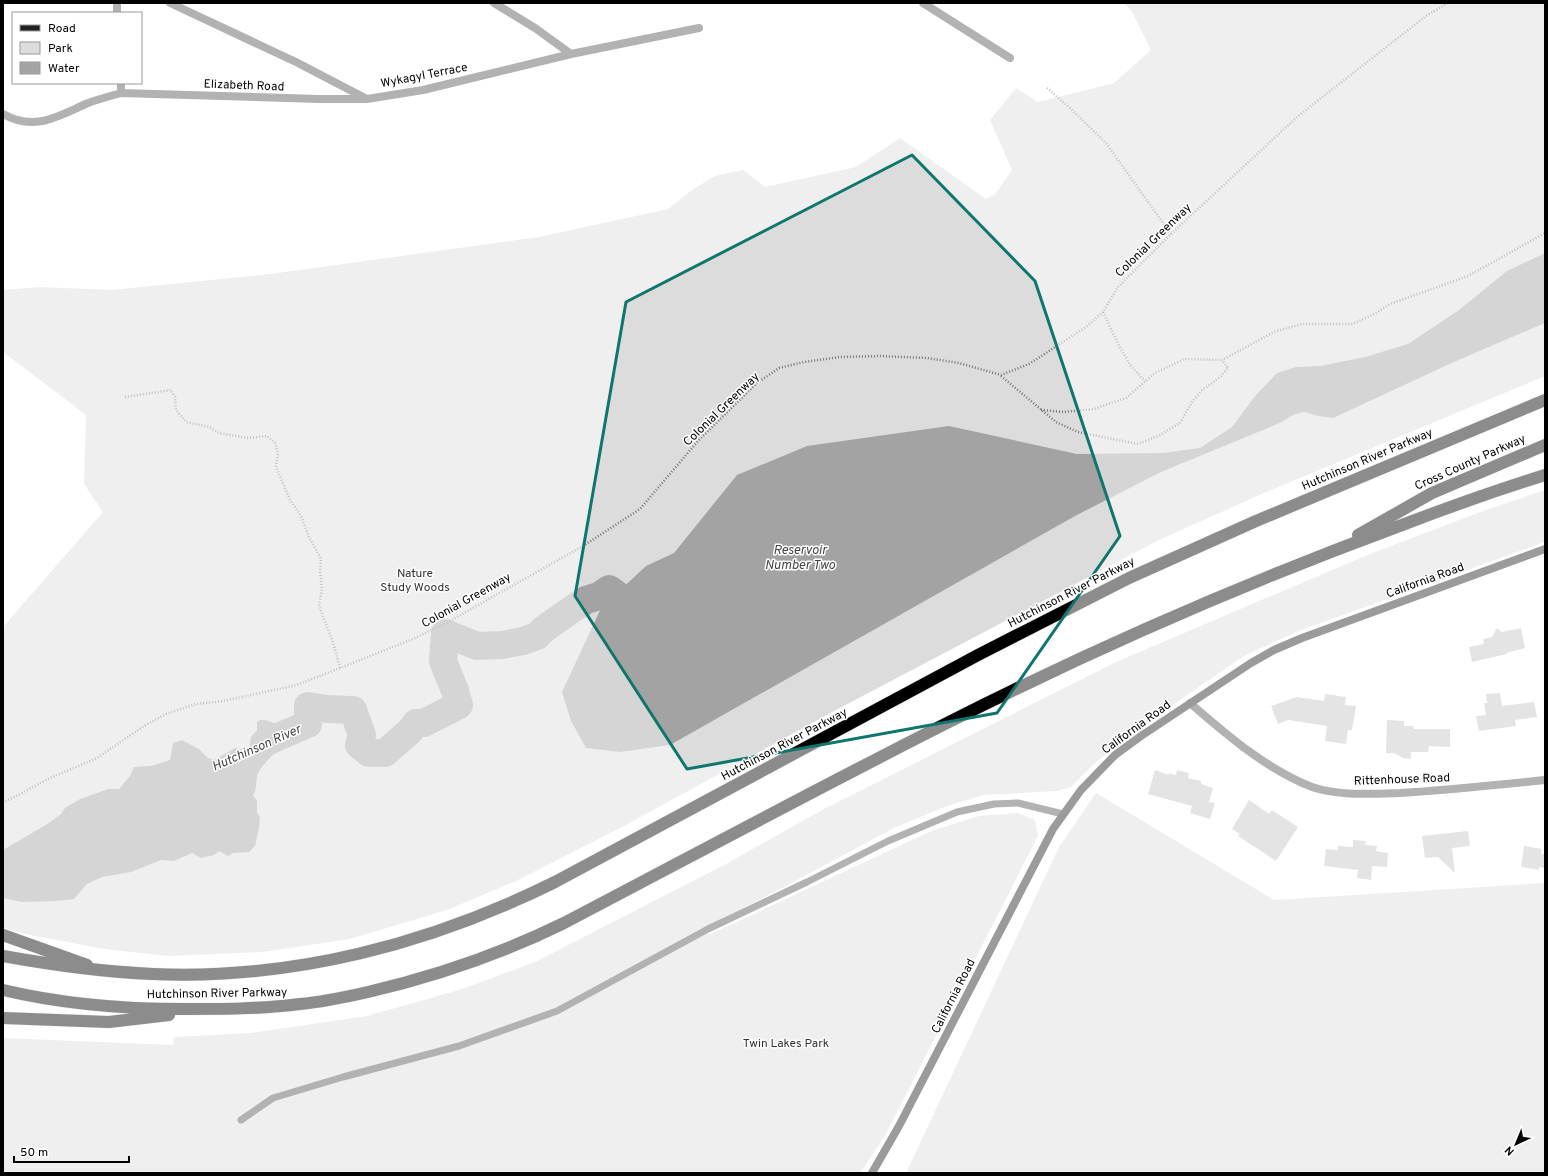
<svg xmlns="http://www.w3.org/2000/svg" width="1548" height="1176" font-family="Overpass,sans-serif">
  <rect width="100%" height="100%" fill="#fff"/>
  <!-- green -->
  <path fill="#dcdcdc" d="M 1124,3 L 1545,3 L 1545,376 L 1264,493 L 1159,540 L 836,710 L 626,825 L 516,881 L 447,910 L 350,939 L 263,952 L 168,956 L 104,949 L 30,935 L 3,928 L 3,627 L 103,512 L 84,484 L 86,415 L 3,352 L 3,290 L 40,287 L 111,290 L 270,274 L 539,237 L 668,209 L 692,190 L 715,176 L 743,170 L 765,187 L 856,167 L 900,138 L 986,199 L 996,193 L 1012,170 L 990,120 L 1016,88 L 1038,102 L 1114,83 L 1151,50 L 1131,10 Z
    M 1545,490 L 1545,542 L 1296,632 L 1244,656 L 1126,737 L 1093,765 L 1071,787 L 1058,791 L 984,795 L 947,806 L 894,828 L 788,885 L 695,932 L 711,934 L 931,831 L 979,816 L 1018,813 L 1035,820 L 1038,836 L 885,1136 L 860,1173 L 3,1173 L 3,1038 L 173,1045 L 174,1037 L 250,1033 L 367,1016 L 459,990 L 535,962 L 724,865 L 824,809 L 1116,662 L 1365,556 L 1480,512 Z
    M 1096,793 L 1274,900 L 1545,883 L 1545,1173 L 906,1173 L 1059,847 Z"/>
  <!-- water -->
  <path fill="#a3a3a3" d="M 1545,253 L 1545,323 L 1456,361 L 1333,418 L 1318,416 L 1304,412 L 1293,415 L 1282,422 L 1161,472 L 1075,516 L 670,745 L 620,752 L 586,748 L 571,721 L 562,692 L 603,604 L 616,594 L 646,566 L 674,553 L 737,475 L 807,446 L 949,426 L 1077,454 L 1162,453 L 1200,448 L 1232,427 L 1255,396 L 1277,373 L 1296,367 L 1320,366 L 1365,357 L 1408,344 L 1459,310 L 1507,271 Z
    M 260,720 C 268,719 277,725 285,726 C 290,727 293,725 298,727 L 296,733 C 286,743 264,761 258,773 C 255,780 258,788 253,795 L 257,801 L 257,812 L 260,817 L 259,828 L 255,846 L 249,852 L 233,853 L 228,856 L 219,851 L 214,855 L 201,858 L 192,853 L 174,861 L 161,860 L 131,872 L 102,877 L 87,884 L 74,899 L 55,901 L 22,902 L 3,898 L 3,850 L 49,823 L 61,814 L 65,808 L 80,799 L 108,789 L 119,789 L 130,776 L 134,767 L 151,766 L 170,760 L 173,743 L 182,740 L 199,749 L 208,758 L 214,760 L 235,748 L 248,750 L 257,730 L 257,722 Z"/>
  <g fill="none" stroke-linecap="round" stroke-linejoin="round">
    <!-- river -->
    <path stroke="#a3a3a3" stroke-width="28" d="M 264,743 L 308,724 L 308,706 L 327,709 L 353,710 L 362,735 L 359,745 L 369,753 L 385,753 L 410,731 L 416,723 L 424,723 L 459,705 L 455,691 L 443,661 L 445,633 L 477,646 L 502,645 L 523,641 L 537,636 L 544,629 L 571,610 L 586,600 L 599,596 L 609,589 L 616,594"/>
  </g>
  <!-- building -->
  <path fill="#c4c4c4" d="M 1497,628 L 1502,632 L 1521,628 L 1525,648 L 1506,653 L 1507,654 L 1472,662 L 1469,647 L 1484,644 L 1483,639 L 1492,637 Z
    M 1500,693 L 1502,706 L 1534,702 L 1537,717 L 1515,720 L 1516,726 L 1479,731 L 1476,716 L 1486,715 L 1484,703 L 1487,703 L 1486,694 Z
    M 1325,694 L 1346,697 L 1345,705 L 1356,706 L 1352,730 L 1348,730 L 1346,744 L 1325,741 L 1327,726 L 1288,720 L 1278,724 L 1271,706 L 1297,697 L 1324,701 Z
    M 1387,720 L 1404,721 L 1404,726 L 1413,726 L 1414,729 L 1450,729 L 1450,747 L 1429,746 L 1428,752 L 1411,752 L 1411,759 L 1403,758 L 1394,753 L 1386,753 Z
    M 1155,770 L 1169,775 L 1169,773 L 1176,775 L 1177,770 L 1189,773 L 1188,778 L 1201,781 L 1201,784 L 1213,788 L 1209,802 L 1215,803 L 1210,819 L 1190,813 L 1192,806 L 1148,794 Z
    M 1249,800 L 1269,814 L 1272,810 L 1298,827 L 1276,861 L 1238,836 L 1240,834 L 1232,829 Z
    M 1468,831 L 1470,846 L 1452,848 L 1455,873 L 1438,857 L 1425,858 L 1422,836 Z
    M 1353,840 L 1366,841 L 1365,845 L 1377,846 L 1376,851 L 1388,853 L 1387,867 L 1372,866 L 1371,880 L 1357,878 L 1358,870 L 1324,866 L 1326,849 L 1338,850 L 1338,846 L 1353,847 Z
    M 1524,846 L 1542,849 L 1541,854 L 1545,854 L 1545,868 L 1539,867 L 1539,870 L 1521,867 Z"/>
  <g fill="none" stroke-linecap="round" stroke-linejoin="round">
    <!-- highway casing -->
    <g stroke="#dbdbdb" stroke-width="13">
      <path id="highway" d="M 1358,535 L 1432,493 L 1545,445
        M 3,935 L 87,965
        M 3,956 C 53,965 102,972 153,974 C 293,980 430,944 555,882 L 978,655 L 1129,578 L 1256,521 L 1545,400
        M 3,990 C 62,1004 122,1009 183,1009 C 222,1009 261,1009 300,1004 C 323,1002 346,997 368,992 C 436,976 501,954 564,923 C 692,856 820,787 949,722 C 1096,648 1247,582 1402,525 C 1449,507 1497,490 1545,475
        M 3,1018 L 109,1022 L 169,1015"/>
    </g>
    <!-- path -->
    <path stroke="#777" stroke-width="2.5" stroke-dasharray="1 2" stroke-linecap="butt" d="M 1047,88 L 1070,108 L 1106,143 L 1171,234
      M 1103,312 L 1119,346 L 1131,366 L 1145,381
      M 1001,376 L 1056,422 L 1078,432 L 1138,444 L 1160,435 L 1180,423 L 1192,402 L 1203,389 L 1211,384 L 1221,376 L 1228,368 L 1222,360
      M 125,397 L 171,390 L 175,397 L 176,410 L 186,422 L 209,427 L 219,433 L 248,438 L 267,436 L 275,443 L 278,453 L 276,467 L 290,500 L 301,516 L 309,537 L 321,559 L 320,571 L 322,589 L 319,606 L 334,645 L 340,668
      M 1041,410 L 1064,412 L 1094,409 L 1126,398 L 1155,373 L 1184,359 L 1222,360 L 1274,332 L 1302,324 L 1353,324 L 1376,313 L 1390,304 L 1468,276 L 1545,233
      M 3,803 L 48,779 L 97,758 L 144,726 L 166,714 L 196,704 L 223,701 L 297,685 L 413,639 L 448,622 L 583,546 L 640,509 L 698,441 L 757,383 L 779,368 L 804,362 L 840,357 L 880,356 L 927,358 L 959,363 L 1001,375 L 1029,364 L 1086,327 L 1103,312 L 1118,287 L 1171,234 L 1297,117 L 1426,16 L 1448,3"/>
    <!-- lane -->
    <path stroke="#555" stroke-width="7" d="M 241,1120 L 273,1098 L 343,1077 L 459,1046 L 557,1011 L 708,929 L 807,882 L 888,841 L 957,812 L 994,804 L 1018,803 L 1063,814"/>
    <!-- street -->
    <path stroke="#555" stroke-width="8" d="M 117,3 L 117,13
      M 170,3 L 296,62 L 367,99 L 423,90 L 571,54 L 699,28
      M 494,3 L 535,28 L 571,54
      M 923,3 L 1010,58
      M 121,83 L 121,93
      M 3,114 C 35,132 58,116 88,103 C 99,99 110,96 121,93 L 319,99 L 365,99
      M 1190,703 C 1227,735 1266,769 1312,787 C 1338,796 1373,794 1400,793 C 1448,790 1496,785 1545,780"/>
    <!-- secondary -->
    <path stroke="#222" stroke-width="8" d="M 872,1173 L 899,1126 L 1053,829 L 1081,790 L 1115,755 L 1141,736 L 1251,663 L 1274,650 L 1302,638 L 1545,549"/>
    <!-- highway -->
    <use href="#highway" stroke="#000" stroke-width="12"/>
  </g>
  <!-- marked area -->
  <path d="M0 0H1548V1176H0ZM 912,155 L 1035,281 L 1120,536 L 997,713 L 687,769 L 575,596 L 626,302 Z" fill="#fff" fill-opacity=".55" fill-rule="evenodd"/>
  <path fill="none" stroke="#0f766e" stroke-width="3" stroke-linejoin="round" d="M 912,155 L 1035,281 L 1120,536 L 997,713 L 687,769 L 575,596 L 626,302 Z"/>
  <g text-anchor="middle" stroke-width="3" stroke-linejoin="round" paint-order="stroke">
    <!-- street labels -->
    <g font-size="12" fill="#000" stroke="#fff">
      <text transform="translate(424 75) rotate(-11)" y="4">Wykagyl Terrace</text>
      <text transform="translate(244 85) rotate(2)" y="4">Elizabeth Road</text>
      <text transform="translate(1153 240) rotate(-44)" y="4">Colonial Greenway</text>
      <text transform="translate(721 409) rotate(-44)" y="4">Colonial Greenway</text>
      <text transform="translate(1367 459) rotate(-23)" y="4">Hutchinson River Parkway</text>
      <text transform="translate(1470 462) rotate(-24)" y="4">Cross County Parkway</text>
      <text transform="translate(1425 580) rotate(-20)" y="4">California Road</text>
      <text transform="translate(1071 592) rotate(-27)" y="4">Hutchinson River Parkway</text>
      <text transform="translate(466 600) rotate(-29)" y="4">Colonial Greenway</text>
      <text transform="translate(1136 727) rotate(-36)" y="4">California Road</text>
      <text transform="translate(784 744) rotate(-28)" y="4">Hutchinson River Parkway</text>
      <text transform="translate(1402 779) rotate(-2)" y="4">Rittenhouse Road</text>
      <text transform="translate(217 993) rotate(-1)" y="4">Hutchinson River Parkway</text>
      <text transform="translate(953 996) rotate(-63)" y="4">California Road</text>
    </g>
    <!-- park labels -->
    <g font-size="12" fill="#333" stroke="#fff">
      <text x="415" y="577">Nature<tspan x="415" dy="14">Study Woods</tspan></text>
      <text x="786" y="1047">Twin Lakes Park</text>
    </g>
    <!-- water labels -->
    <g font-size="13" font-style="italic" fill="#444" stroke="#fff">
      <text x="800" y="554">Reservoir<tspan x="800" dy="15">Number Two</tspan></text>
      <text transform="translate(256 747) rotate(-24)" y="5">Hutchinson River</text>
    </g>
  </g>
  <!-- border -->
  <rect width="1548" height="1176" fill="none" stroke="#000000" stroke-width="8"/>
  <!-- legend -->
  <rect x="12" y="12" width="130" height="72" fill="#ffffff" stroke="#999999"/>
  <rect x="20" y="25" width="20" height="6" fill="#222222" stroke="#999999"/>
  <text x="48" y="32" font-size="12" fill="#000000">Road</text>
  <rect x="20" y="42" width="20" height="12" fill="#dcdcdc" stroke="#999999"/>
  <text x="48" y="52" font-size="12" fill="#000000">Park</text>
  <rect x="20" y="62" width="20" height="12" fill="#a3a3a3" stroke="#999999"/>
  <text x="48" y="72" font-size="12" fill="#000000">Water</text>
  <!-- north arrow -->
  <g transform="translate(1516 1144) rotate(224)" stroke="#ffffff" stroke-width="3" paint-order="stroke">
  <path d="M0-3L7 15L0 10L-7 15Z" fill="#000000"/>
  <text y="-6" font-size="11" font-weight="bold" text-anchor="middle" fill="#000000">N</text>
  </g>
  <!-- scale -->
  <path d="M14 1156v6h115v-6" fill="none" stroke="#000000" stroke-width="2"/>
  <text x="20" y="1156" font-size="12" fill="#000000" stroke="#ffffff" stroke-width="3" paint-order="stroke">50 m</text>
</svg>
